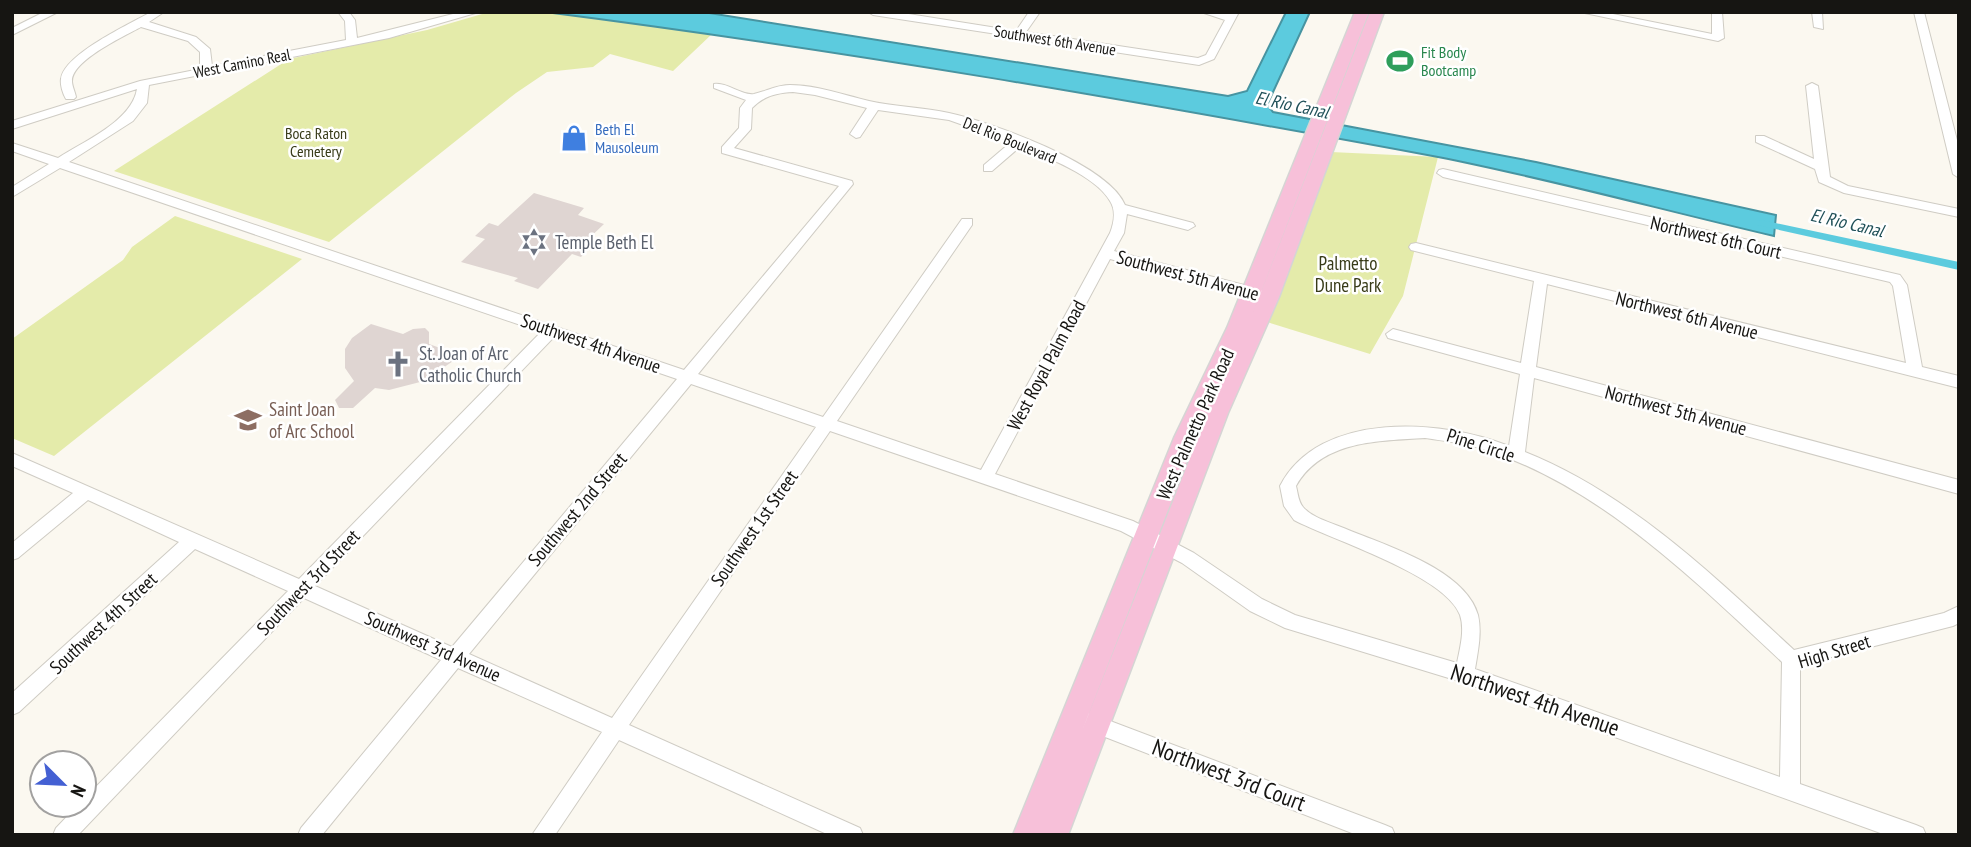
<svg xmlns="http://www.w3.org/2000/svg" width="1971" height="847" font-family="'PT Sans Narrow',sans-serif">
  <rect width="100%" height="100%" fill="#fbf8f0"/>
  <!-- green -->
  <path fill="#e4ebaa" d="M 489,12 L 545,12 L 712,34 L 673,71 L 610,54 L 593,67 L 547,72 L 516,93 L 329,242 L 114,171 L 289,59 L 427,30 Z
    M 1331,152 L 1438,157 L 1403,296 L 1370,354 L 1267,322 Z
    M 175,216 L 302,259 L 54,456 L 12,438 L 12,339 L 123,260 L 132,247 Z"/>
  <!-- water -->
  <path fill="#5ccbde" stroke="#4794a1" stroke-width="2" d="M 545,12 L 703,12 L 1228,96 L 1247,91 L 1286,12 L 1310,12 L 1267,105 L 1273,112 L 1536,162 L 1776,215 L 1774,236 C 1662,210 1550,179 1438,157 C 1141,102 844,50 545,12 Z"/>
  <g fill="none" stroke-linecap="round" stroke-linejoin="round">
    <!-- canal -->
    <path fill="#5ccbde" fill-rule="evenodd" d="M 1761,220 L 1959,262 L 1959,270 L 1757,225 L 1757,221 Z"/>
  </g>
  <!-- building -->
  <path fill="#dfd5d2" d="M 534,193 L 584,208 L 578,215 L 604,224 L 583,244 L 591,246 L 581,257 L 572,254 L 538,289 L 514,281 L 518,278 L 461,262 L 485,239 L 475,236 L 489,223 L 498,226 Z
    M 371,324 L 403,334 L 413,329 L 425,328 L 429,332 L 429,344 L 454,353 L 456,359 L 424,381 L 389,390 L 375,388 L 353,408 L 339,408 L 335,400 L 354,381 L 345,368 L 345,349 L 352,338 Z"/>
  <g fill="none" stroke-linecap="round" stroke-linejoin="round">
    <!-- minor casing -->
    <g stroke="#cfccc4" stroke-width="2">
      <path id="minor" d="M 44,12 L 58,12 L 12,35 L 12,28 Z
        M 151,12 L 164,12 L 149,22 L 196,37 L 210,49 L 212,66 L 346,40 L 345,21 L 338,12 L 349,12 L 355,20 L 357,38 L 461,12 L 479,12 L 389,38 L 149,85 L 147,103 L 133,121 L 69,162 L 684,370 L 839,186 L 722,153 L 722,147 L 739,128 L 740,108 L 746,100 L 714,88 L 714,84 C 727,82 742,96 754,94 C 767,91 777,85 790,85 C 817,85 843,95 869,101 C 895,107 922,107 949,113 C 991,122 1108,164 1125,205 L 1193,223 L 1195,226 L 1188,230 L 1127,214 L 1124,233 L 1114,251 L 1263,290 L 1270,295 L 1263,300 L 1110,259 L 995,474 L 1133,521 L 1194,553 L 1262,599 L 1295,615 L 1457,663 C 1460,648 1465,630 1460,615 C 1445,575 1332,540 1294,520 L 1284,506 L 1280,486 C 1319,410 1442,419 1509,446 L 1520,374 L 1388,338 L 1386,334 L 1393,329 L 1521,363 L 1534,281 L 1411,250 L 1409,247 L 1411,244 L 1416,243 L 1906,363 L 1893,286 L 1890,282 L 1443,177 L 1437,173 L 1439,170 L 1443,169 L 1900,275 L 1907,285 L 1922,367 L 1959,376 L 1959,388 L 1547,284 L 1536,367 L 1959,480 L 1959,494 L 1534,378 L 1525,452 C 1628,493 1713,575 1794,650 L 1944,613 L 1959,606 L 1959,623 L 1953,626 L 1800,665 L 1800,784 L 1916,825 L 1923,828 L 1926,835 L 1886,835 L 1465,683 L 1285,628 L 1250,611 L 1182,563 L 1121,531 L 830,431 L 629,725 L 860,828 L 863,835 L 829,835 L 619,740 L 555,835 L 532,835 L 602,732 L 458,668 L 322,835 L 298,835 L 301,828 L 441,660 L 304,598 L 78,835 L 53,835 L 56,828 L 78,805 L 84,805 L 84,799 L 288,591 L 195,549 L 19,712 L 12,715 L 12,693 L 179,542 L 88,500 L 18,558 L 12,560 L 12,543 L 73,493 L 12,466 L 12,453 L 299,579 L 541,332 L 60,168 L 12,197 L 12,187 L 49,164 L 12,151 L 12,143 L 58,158 C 84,141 132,121 137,89 L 12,129 L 12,121 L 140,81 L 200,69 L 200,52 L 188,41 L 141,27 C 125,36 72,60 72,81 C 72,86 75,92 76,97 L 74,99 L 66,99 C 63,94 60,85 61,79 C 64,54 130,24 151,12 ZM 793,92 L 815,95 L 867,108 L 850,134 L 856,138 L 860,137 L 878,110 L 949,120 L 1011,142 L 984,165 L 984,171 L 992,171 L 1021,146 C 1046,157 1096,176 1110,201 C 1116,210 1114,223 1110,233 L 981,470 L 837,421 L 972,225 L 972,219 L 962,219 L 823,417 L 698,374 L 853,184 L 852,181 L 734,148 L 751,129 L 752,108 C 764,96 776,93 793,92 ZM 554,337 L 677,379 L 452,647 L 315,586 ZM 691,384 L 816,427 L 612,718 L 469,654 ZM 1425,438 C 1444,441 1464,443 1483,449 C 1600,486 1694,580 1782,662 L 1780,777 L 1475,669 C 1478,651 1482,633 1478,615 C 1465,568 1381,544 1341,527 C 1329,522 1311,517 1303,507 C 1298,501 1298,493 1296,486 C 1322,440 1379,441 1425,438 Z
        M 868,12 L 896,12 L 1016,31 L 1029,12 L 1040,12 L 1026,32 L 1198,58 L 1206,55 L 1225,20 L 1201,12 L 1239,12 L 1214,59 L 1199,65 L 873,15 Z
        M 1580,12 L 1603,12 L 1712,34 L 1712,12 L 1722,12 L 1724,38 L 1718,41 Z
        M 1812,12 L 1822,12 L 1823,29 L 1814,27 Z
        M 1914,12 L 1924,12 L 1959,148 L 1959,178 L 1953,174 Z
        M 1812,83 L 1818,86 L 1830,177 L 1848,186 L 1959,209 L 1959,217 L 1844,193 L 1819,182 L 1815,169 L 1756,142 L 1756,136 L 1764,136 L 1814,159 L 1806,86 Z
        M 1089,713 L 1385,825 L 1392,828 L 1395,835 L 1357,835 L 1082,728 L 1079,722 L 1082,716 Z"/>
    </g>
    <!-- major casing -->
    <g stroke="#d5d5d4" stroke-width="3">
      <path id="major" d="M 1355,12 L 1369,12 L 1249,323 L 1370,12 L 1384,12 L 1279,297 L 1228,413 L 1068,835 L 1013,835 L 1174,438 L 1227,328 ZM 1228,369 L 1208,413 L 1082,731 L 1196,438 Z"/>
    </g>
    <!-- minor -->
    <use href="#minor" fill="#fff" fill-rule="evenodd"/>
    <!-- major -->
    <use href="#major" fill="#f7c0d9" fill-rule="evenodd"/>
  </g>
  <!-- icons -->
  <defs>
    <g id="stadium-bare" transform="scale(2.1)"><path d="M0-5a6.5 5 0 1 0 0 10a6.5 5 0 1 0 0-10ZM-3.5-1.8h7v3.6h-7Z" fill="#2e9e5b" stroke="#fff" stroke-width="2.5" paint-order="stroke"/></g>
    <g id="shop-bare" transform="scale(2.1)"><path d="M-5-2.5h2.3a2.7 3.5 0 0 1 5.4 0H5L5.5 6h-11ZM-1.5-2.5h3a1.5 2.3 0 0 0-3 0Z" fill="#3f7fe0" stroke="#fff" stroke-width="2.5" paint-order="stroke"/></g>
    <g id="synagogue-bare" transform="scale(2.1)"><path d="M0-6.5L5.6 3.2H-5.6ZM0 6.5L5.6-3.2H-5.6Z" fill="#6b7280" stroke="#fff" stroke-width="2.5" paint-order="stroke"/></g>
    <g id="church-bare" transform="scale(2.1)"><path d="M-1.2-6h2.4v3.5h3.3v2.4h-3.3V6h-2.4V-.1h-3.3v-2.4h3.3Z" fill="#6b7280" stroke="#fff" stroke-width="2.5" paint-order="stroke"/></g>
    <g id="school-bare" transform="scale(2.1)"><path d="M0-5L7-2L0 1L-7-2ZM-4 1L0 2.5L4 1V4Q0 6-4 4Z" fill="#8d6e63" stroke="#fff" stroke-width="2.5" paint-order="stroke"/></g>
  </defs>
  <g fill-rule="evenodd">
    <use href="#stadium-bare" x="1400" y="61"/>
    <use href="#shop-bare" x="574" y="138"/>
    <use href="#synagogue-bare" x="534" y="242"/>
    <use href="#church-bare" x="398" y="364"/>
    <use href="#school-bare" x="248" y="420"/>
  </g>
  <g text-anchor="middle" stroke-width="5" stroke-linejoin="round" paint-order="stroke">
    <!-- far-street labels -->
    <g font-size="16" fill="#161512" stroke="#fff">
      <text transform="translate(1055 40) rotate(9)" y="6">Southwest 6th Avenue</text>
      <text transform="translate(242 63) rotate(-11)" y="6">West Camino Real</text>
      <text transform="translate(1010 140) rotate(22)" y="6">Del Rio Boulevard</text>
    </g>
    <!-- far-leisure labels -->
    <g font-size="16" fill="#27864d" stroke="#fff" text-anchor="start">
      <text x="1421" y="58">Fit Body<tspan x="1421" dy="18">Bootcamp</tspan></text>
    </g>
    <!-- far-shop labels -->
    <g font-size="16" fill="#366cbe" stroke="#fff" text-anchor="start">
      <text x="595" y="135">Beth El<tspan x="595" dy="18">Mausoleum</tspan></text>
    </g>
    <!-- far-park labels -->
    <g font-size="16" fill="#383b18" stroke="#fff">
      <text x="316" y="139">Boca Raton<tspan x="316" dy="18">Cemetery</tspan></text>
    </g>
    <!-- far-water labels -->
    <g font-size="18" font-style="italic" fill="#205058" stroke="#fff">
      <text transform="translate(1292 105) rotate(12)" y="6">El Rio Canal</text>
      <text transform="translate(1847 223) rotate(13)" y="6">El Rio Canal</text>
    </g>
    <!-- street labels -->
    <g font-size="19" fill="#161512" stroke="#fff">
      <text transform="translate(1716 237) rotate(13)" y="7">Northwest 6th Court</text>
      <text transform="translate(1188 275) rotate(15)" y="7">Southwest 5th Avenue</text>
      <text transform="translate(1687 315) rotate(14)" y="7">Northwest 6th Avenue</text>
      <text transform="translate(591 343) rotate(19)" y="7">Southwest 4th Avenue</text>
      <text transform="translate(1046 365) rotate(-62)" y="7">West Royal Palm Road</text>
      <text transform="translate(1676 410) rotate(15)" y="7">Northwest 5th Avenue</text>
      <text transform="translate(1195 424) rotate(-66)" y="7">West Palmetto Park Road</text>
      <text transform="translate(1481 445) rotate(18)" y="7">Pine Circle</text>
      <text transform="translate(577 509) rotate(-50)" y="7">Southwest 2nd Street</text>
      <text transform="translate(754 528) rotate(-55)" y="7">Southwest 1st Street</text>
      <text transform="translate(308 582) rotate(-46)" y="7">Southwest 3rd Street</text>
      <text transform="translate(103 623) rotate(-43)" y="7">Southwest 4th Street</text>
      <text transform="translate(433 646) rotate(24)" y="7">Southwest 3rd Avenue</text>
      <text transform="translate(1834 651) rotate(-17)" y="7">High Street</text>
    </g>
    <!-- worship labels -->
    <g font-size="19" fill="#5b616d" stroke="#fff" text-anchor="start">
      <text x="555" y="249">Temple Beth El</text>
      <text x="419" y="360">St. Joan of Arc<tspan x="419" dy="22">Catholic Church</tspan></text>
    </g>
    <!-- park labels -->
    <g font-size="19" fill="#383b18" stroke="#fff">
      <text x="1348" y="270">Palmetto<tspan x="1348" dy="22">Dune Park</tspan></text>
    </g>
    <!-- education labels -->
    <g font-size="19" fill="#785e54" stroke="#fff" text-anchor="start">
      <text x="269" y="416">Saint Joan<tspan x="269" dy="22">of Arc School</tspan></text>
    </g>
    <!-- near-street labels -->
    <g font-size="23" fill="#161512" stroke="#fff">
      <text transform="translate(1535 700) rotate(19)" y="8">Northwest 4th Avenue</text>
      <text transform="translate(1229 775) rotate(21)" y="8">Northwest 3rd Court</text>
    </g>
  </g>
  <!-- border -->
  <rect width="1971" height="847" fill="none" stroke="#161512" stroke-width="28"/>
  <!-- north arrow -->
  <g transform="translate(63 784) rotate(114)"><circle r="33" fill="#ffffff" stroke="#a2a1a0" stroke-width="2"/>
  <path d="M0-5L12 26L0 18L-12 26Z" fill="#4460d3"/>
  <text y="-10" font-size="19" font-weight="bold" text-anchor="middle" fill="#161512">N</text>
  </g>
</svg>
